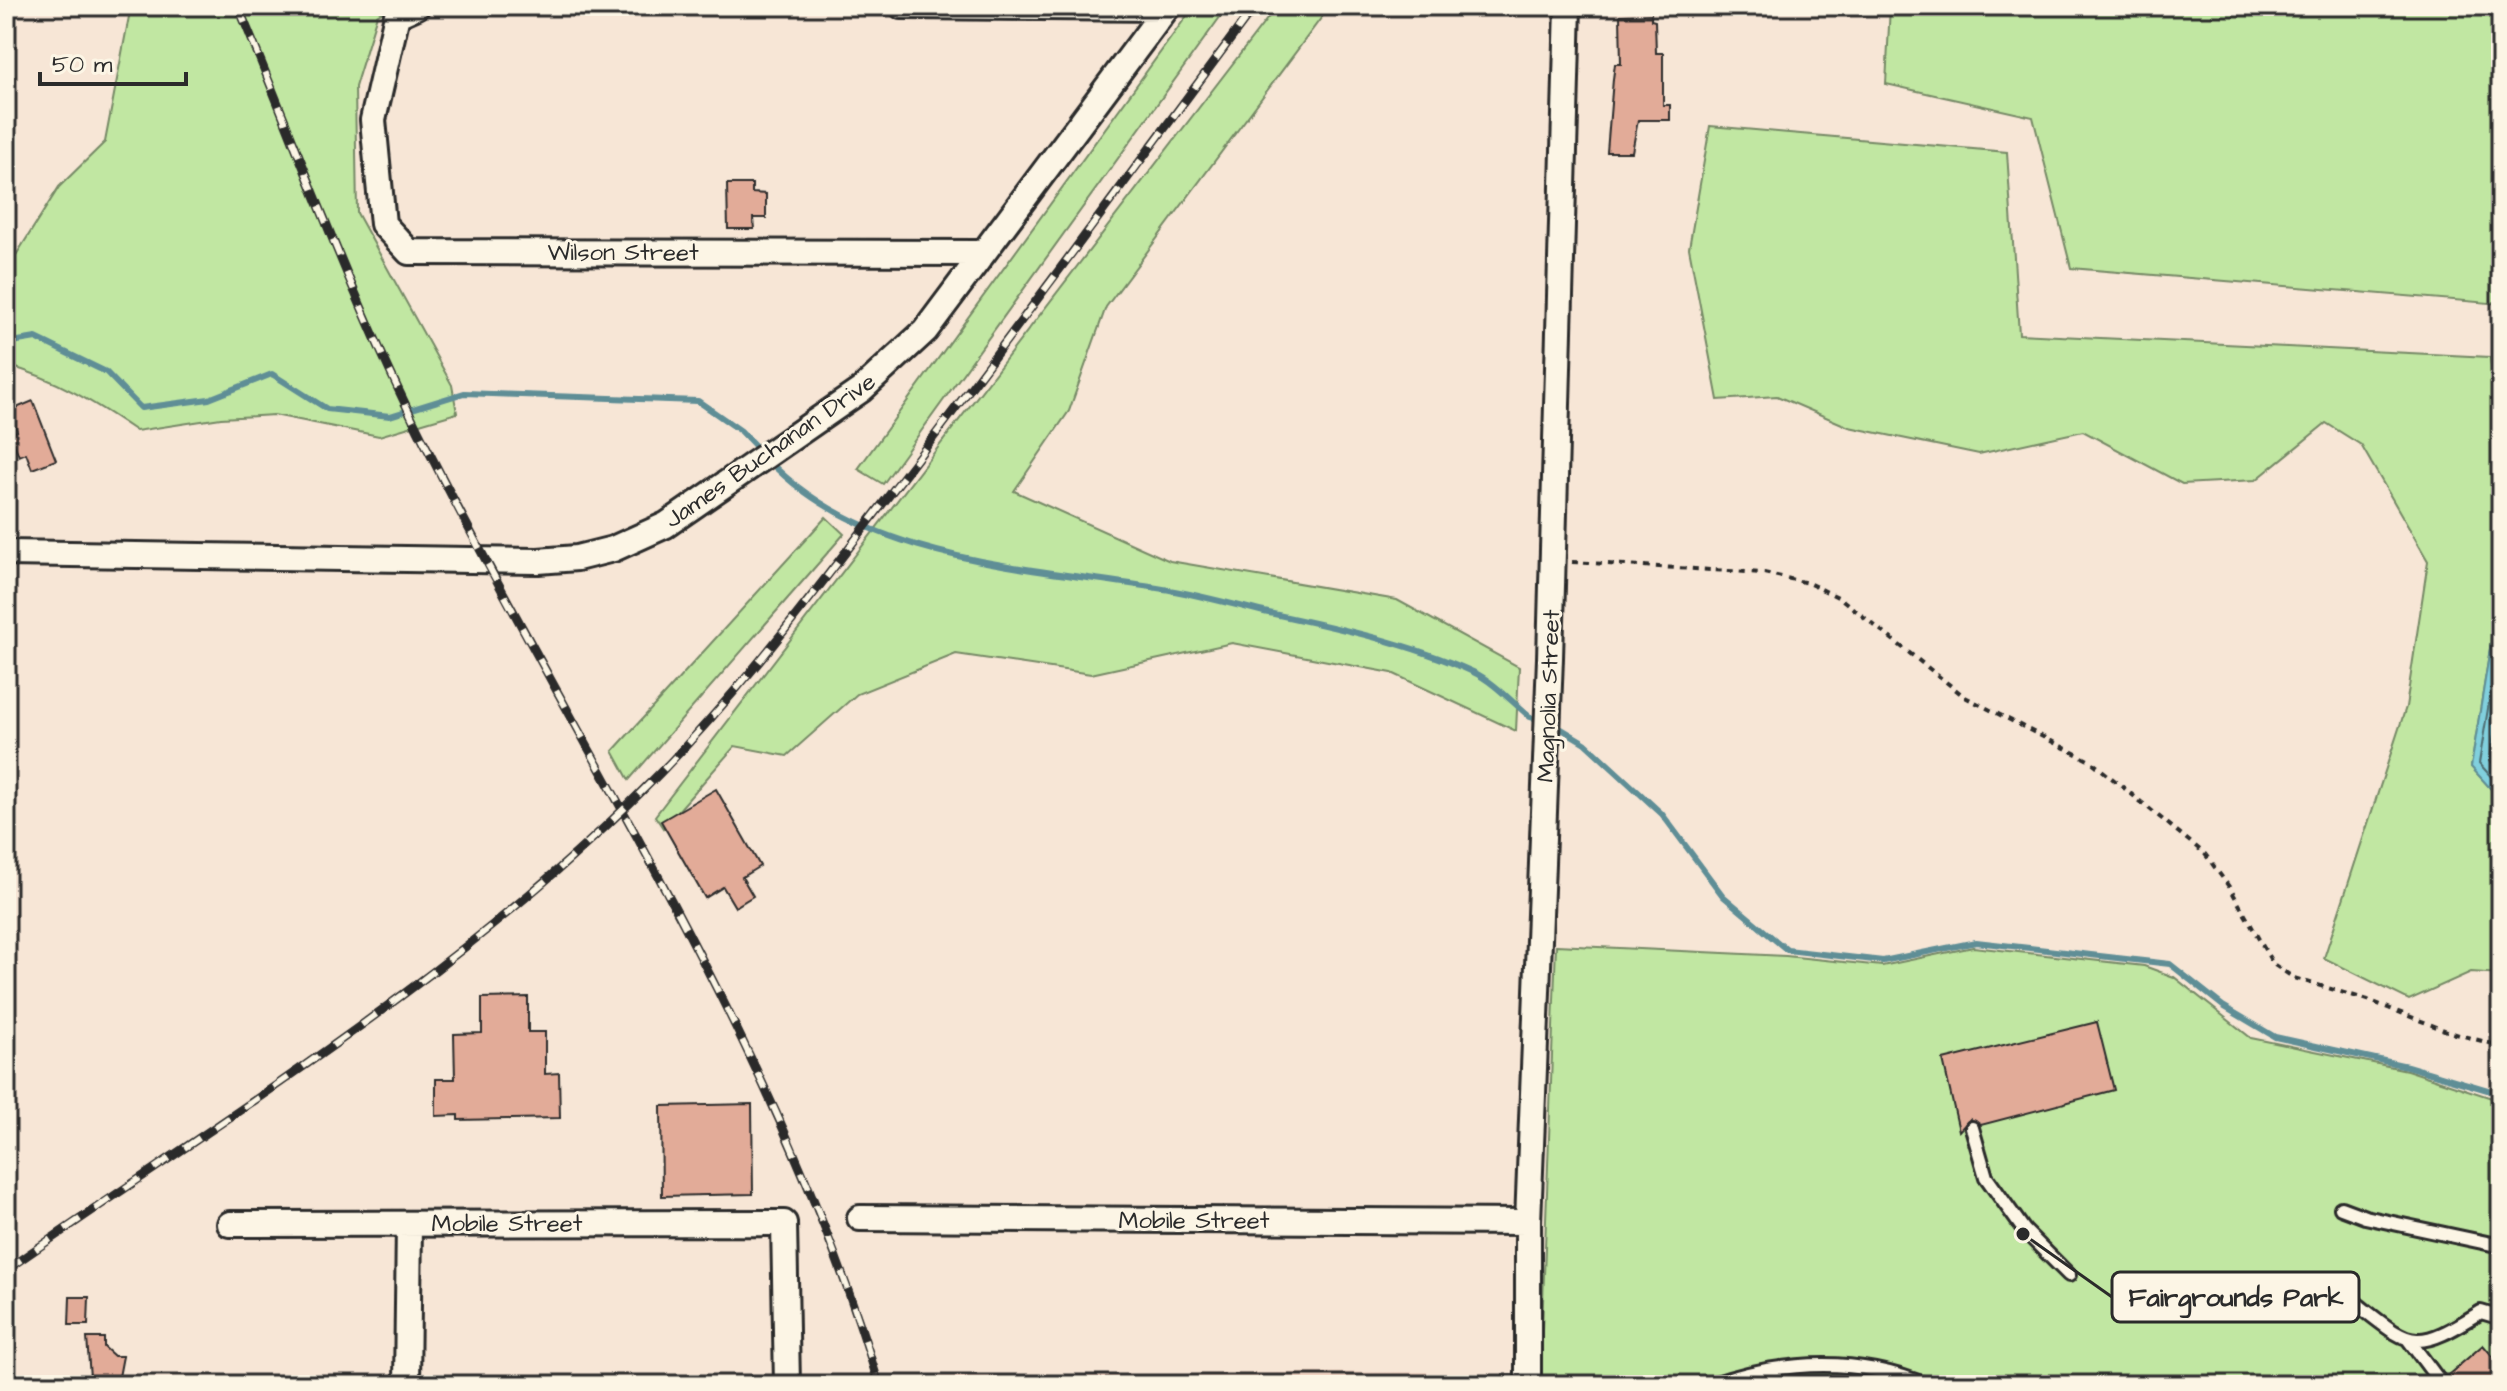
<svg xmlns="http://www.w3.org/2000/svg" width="2507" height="1391" font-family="'Architects Daughter',sans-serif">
  <rect width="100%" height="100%" fill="#f7e6d6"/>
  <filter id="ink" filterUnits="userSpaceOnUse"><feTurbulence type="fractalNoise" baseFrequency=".0125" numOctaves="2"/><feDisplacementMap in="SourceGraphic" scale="16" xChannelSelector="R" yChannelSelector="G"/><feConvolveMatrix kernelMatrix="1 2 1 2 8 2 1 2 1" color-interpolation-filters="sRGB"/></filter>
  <g filter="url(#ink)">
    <!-- built -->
    <path fill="#f1d4c3" d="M 1427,1372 L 1427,1385 L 939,1385 L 938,1376 Z"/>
    <!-- green -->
    <path fill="#c1e7a2" stroke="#768966" stroke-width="2" d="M 131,6 L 391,6 L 377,15 L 355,87 L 357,213 L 452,385 L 457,413 L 379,436 L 274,415 L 221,418 L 136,431 C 95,403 55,378 6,365 L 6,271 L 59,187 L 105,142 Z
      M 1194,6 L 1228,6 L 883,484 L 858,469 Z
      M 1277,6 L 1330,6 L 1106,307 L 1069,411 L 1014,491 L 1170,561 L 1397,600 L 1519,667 L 1516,731 L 1392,673 L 1232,643 L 1091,674 L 956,654 L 857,694 L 787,756 L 735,746 L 663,828 L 655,816 Z
      M 1890,6 L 2501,6 L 2501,304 L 2071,268 L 2033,117 L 1886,84 Z
      M 1710,126 L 2007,152 L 2019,334 L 2490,357 L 2501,458 L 2501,580 L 2471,767 L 2501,800 L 2501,974 L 2471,972 L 2409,1000 L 2324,958 L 2406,707 L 2428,561 L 2361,445 L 2326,423 L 2256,480 L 2182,484 L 2083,431 L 1979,454 L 1849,427 L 1777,396 L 1718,400 L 1689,248 Z
      M 826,517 L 844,534 L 629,780 L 613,751 Z
      M 1556,945 L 1786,956 L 1882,966 L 1973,947 L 2144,966 L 2174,977 L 2251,1038 L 2407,1070 L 2501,1101 L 2501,1385 L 1540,1385 Z"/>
    <!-- water -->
    <path fill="#81d0dd" stroke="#5f8e96" stroke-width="2" d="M 2501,580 L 2501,800 L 2471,767 Z"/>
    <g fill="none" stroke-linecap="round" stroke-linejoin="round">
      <!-- shore -->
      <path stroke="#4d6d72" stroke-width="2" d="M 2501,630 L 2479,763 L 2501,788
        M 2501,692 L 2490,760 L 2501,773"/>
      <!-- stream -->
      <path stroke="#5f8e96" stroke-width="6" d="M 6,343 L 36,338 L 106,372 L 141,408 L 209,399 L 272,374 L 327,409 L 390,416 L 464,393 L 698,401 L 741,431 L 761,452
        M 768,460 C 863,560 1023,567 1151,587 C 1189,592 1227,603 1264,612 C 1334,627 1407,642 1473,672 C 1493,681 1513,703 1530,717 L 1540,720
        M 1555,725 L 1585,743 L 1662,814 L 1723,896 L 1787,950 L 1883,961 L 1976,942 L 2170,964 L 2223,1006 L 2275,1037 L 2407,1066 L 2501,1094"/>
    </g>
    <!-- building -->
    <path fill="#e2ab98" stroke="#2b2b2b" stroke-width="2" d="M 1651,14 L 1651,20 L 1655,21 L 1656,53 L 1663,53 L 1663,105 L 1670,105 L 1670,120 L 1638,120 L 1632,152 L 1607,152 L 1613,79 L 1615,64 L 1621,64 L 1620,15 Z
      M 727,184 L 752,184 L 752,193 L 766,194 L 766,218 L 753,218 L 754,229 L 728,229 Z
      M 33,401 L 56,460 L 32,469 L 26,453 L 19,456 L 10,434 L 17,431 L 9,411 Z
      M 716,789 L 760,866 L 742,877 L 753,896 L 735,907 L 723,887 L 705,898 L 661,821 Z
      M 528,997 L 528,1032 L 545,1032 L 545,1074 L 559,1073 L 560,1118 L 458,1120 L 458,1115 L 436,1116 L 436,1079 L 455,1079 L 454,1034 L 482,1033 L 482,998 Z
      M 2097,1022 L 2114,1090 L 1981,1125 L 1970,1119 L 1959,1131 L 1943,1060 Z
      M 752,1104 L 753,1194 L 662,1196 L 661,1106 Z
      M 70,1297 L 89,1297 L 88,1325 L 69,1325 Z
      M 87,1338 L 104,1338 L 104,1347 L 114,1356 L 123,1356 L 119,1377 L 90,1377 Z
      M 2483,1345 L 2501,1366 L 2501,1385 L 2448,1385 L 2447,1376 Z"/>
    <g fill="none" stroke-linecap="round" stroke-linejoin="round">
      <!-- lane casing -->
      <g stroke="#2b2b2b" stroke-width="18">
        <path id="lane" d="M 1972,1128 L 1986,1177 L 2024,1230 L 2069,1275
          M 2341,1208 L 2365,1217 L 2501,1246
          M 2349,1298 C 2412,1346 2410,1356 2481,1312 L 2501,1318
          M 2408,1339 L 2440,1382
          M 1710,1385 C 1781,1361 1856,1356 1926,1385"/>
      </g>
      <!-- street casing -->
      <g stroke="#2b2b2b" stroke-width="30">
        <path id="street" d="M 417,6 L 397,15 L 373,120 L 383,224 L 409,252 L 980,253
          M 902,6 L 1167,8
          M 6,553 L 538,561 L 577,558 L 613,549 L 666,525 L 861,390 L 925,331 L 1168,6
          M 860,1218 L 1528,1222
          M 230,1224 L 784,1223 L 787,1385
          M 407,1385 L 409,1224
          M 1528,1385 L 1528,1222 L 1550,658 L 1568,6"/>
      </g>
      <!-- path -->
      <path stroke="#2b2b2b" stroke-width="4" stroke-dasharray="6 6" stroke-linecap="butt" d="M 1572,562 L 1764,573 L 1808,583 L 1840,598 L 1965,697 L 2092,762 L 2205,854 L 2230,888 L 2273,964 L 2294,978 L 2368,1000 L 2452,1033 L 2501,1046"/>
      <!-- lane -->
      <use href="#lane" stroke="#fcf5e5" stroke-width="12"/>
      <!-- street -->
      <use href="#street" stroke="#fcf5e5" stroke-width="24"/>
      <!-- rail casing -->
      <g stroke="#2b2b2b" stroke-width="9">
        <path id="rail" d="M 238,6 C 299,151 353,302 424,442 C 582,756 778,1045 879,1385
          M 6,1270 C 223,1118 450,982 639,794 C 738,697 820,585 904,476 C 1023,320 1139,163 1255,6"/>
      </g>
      <!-- rail -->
      <use href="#rail" stroke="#fcf5e5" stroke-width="6" stroke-dasharray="18" stroke-linecap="butt"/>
    </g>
  </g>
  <g text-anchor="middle" stroke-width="6" stroke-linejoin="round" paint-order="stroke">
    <!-- street labels -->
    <g font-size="24" fill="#2b2b2b" stroke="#fcf5e5">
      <text x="623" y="260">Wilson Street</text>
      <text transform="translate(770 450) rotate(-35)" y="8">James Buchanan Drive</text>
      <text transform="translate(1548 696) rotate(-88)" y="8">Magnolia Street</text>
      <text x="1194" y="1228">Mobile Street</text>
      <text x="507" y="1231">Mobile Street</text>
    </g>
  </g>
  <!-- callouts -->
  <path fill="none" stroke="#2b2b2b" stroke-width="3" d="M2023 1234L2112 1297"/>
  <circle fill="#2b2b2b" stroke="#fcf5e5" stroke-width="3" cx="2023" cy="1234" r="8"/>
  <rect fill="#fcf5e5" stroke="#2b2b2b" stroke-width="3" x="2112" y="1272" width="247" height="50" rx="8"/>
  <g font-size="26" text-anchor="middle" font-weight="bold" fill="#2b2b2b">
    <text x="2236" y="1306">Fairgrounds Park</text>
  </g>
  <!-- margin -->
  <rect width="2507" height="1391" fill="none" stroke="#fcf5e5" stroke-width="32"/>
  <rect x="16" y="16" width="2475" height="1359" fill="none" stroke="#2b2b2b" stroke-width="3" filter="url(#ink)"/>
  <!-- scale -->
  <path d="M40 72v12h146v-12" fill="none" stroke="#2b2b2b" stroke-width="4"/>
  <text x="52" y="72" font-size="24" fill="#2b2b2b" stroke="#fcf5e5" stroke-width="6" paint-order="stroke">50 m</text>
</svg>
